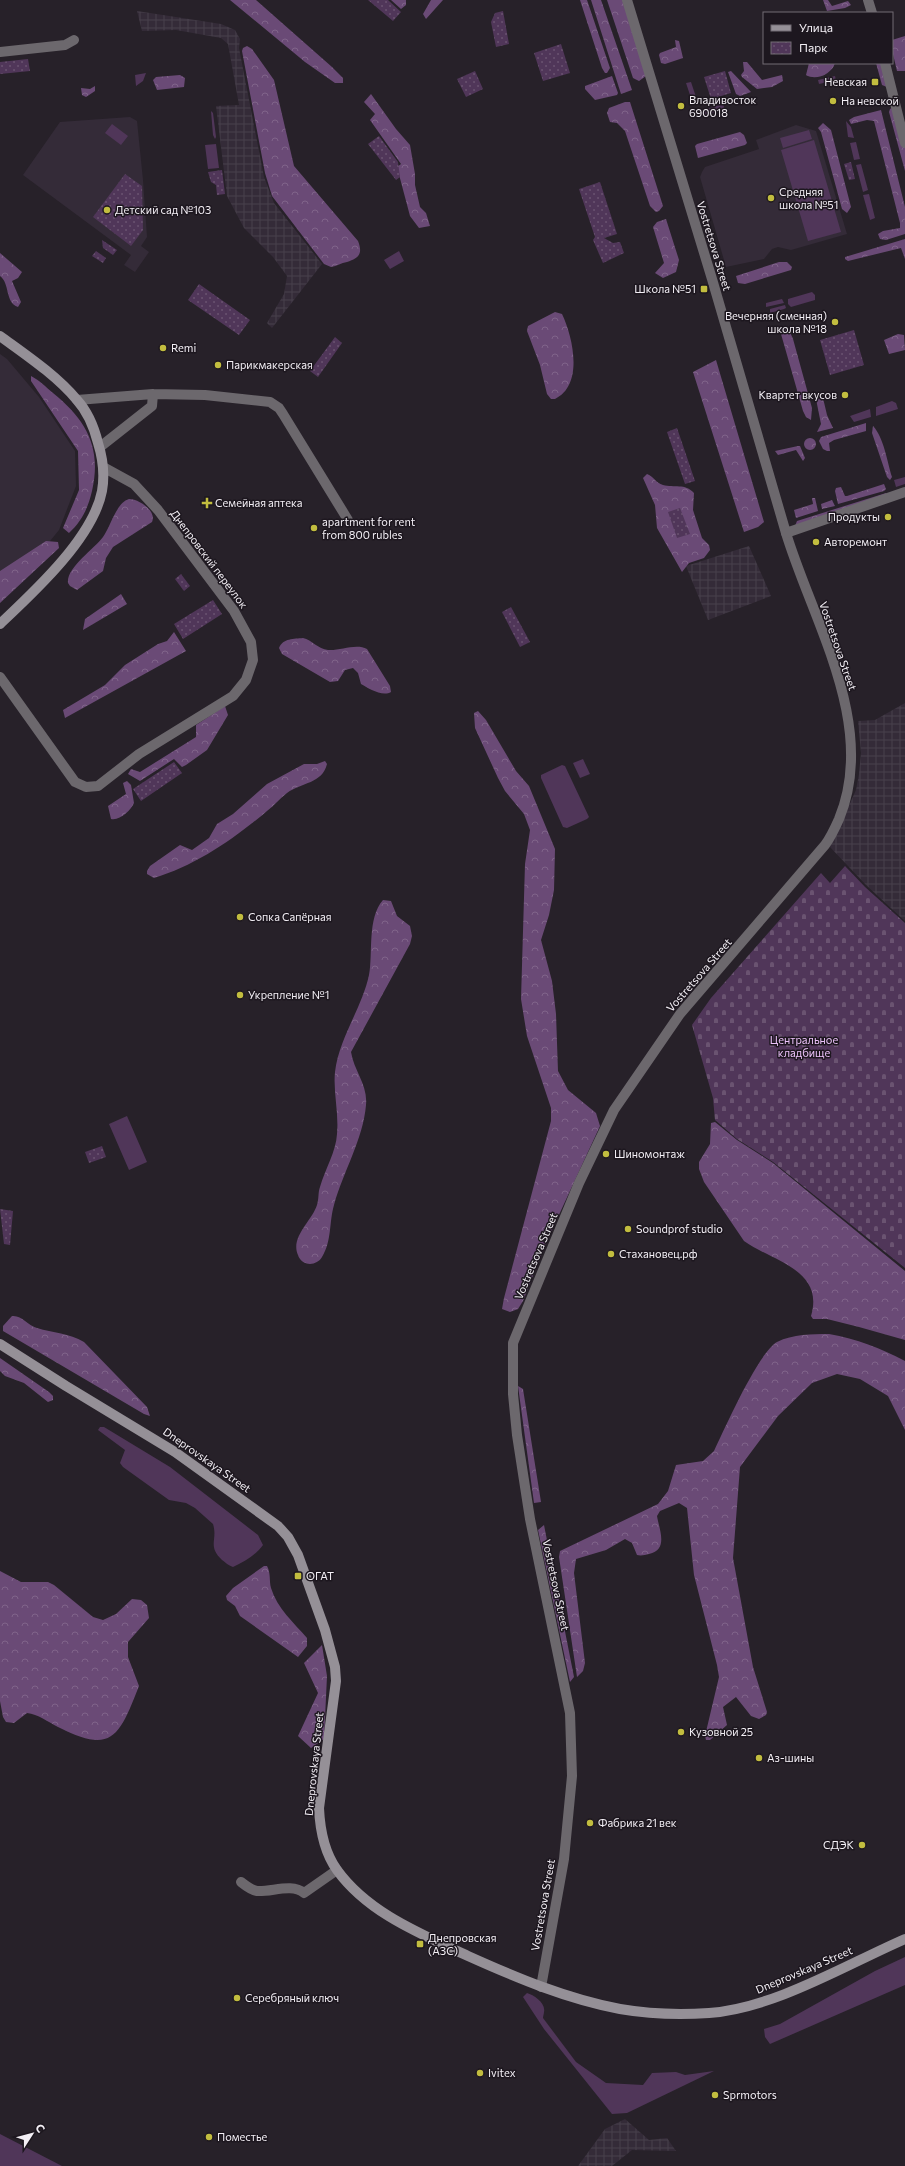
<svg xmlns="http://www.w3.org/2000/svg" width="905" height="2166" font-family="Commissioner,sans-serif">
  <defs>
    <pattern id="industrial-grid" width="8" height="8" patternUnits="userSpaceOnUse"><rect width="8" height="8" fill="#342b38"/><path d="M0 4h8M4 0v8" fill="none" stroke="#48404c"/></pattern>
    <pattern id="forest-crowns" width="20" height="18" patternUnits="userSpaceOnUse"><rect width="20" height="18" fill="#6a4a76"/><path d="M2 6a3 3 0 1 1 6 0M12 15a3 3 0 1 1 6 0" fill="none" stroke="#80648a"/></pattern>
    <pattern id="cemetery-stones" width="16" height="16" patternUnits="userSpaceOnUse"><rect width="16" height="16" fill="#503659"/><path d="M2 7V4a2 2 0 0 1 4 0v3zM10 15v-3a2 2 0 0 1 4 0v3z" fill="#6a5371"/></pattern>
    <pattern id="park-dots" width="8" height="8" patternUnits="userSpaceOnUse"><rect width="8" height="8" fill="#503659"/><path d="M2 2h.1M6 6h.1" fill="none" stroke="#6a5371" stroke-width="1.8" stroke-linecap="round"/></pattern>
  </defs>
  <rect width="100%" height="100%" fill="#272129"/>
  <!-- built -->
  <path fill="#342b38" d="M 130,117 L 137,121 L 143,180 L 147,237 L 141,246 L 149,252 L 135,272 L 124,265 L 131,255 L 23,175 L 60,122 Z
    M 796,125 L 816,131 L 847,234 L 791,250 L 778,247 L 772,249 L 764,259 L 726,267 L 700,177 L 702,172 L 705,167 L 759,149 L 756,140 Z
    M 0,354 L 7,359 L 39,397 L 75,451 L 76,486 L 59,530 L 29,567 L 0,598 Z"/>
  <!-- industrial -->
  <path fill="url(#industrial-grid)" d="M 137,11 L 221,24 L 235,30 L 240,39 L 239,48 L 264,177 L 274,203 L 322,264 L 272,328 L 267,323 L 284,294 L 287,276 L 273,257 L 244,228 L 227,196 L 216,106 L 239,105 L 228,44 L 221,38 L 176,30 L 142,31 Z
    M 749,546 L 771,596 L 708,620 L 686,566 Z
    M 905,703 L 905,921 L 866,885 L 830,847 L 856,790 L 859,774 L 861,753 L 858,721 L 875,720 Z
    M 625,2119 L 649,2140 L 667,2138 L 676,2151 L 632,2150 L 612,2166 L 578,2166 L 605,2129 Z"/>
  <!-- green -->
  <path fill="#503659" d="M 146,73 L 143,81 L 136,86 L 135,75 Z
    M 835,76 L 836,80 L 819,84 L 818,80 Z
    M 691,82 L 696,97 L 691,98 L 686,83 Z
    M 723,104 L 725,110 L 705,115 L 704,110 Z
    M 211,111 L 213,113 L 216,137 L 215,139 L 213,135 Z
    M 846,121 L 851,127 L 854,138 L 848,137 Z
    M 112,124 L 128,136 L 121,145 L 105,133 Z
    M 809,130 L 812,139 L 783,148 L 780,138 Z
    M 814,140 L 841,232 L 808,241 L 781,150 Z
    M 856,142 L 860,159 L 854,160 L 850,143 Z
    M 216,144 L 219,168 L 208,169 L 205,145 Z
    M 861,164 L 868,190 L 863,192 L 856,165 Z
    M 869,194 L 875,218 L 870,220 L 863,195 Z
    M 399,251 L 404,261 L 390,269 L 384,260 Z
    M 812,292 L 815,295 L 815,300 L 791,307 L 788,304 L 788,299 Z
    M 782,299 L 784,303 L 766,307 L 766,303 Z
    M 785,305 L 786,308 L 784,309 L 770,313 L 770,309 Z
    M 892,401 L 896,403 L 898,409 L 876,416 L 876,407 Z
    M 870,409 L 871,417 L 854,422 L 850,416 Z
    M 905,477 L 905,484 L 896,487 L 894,480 Z
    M 583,759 L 590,774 L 580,778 L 573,763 Z
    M 562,765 L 565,766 L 589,817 L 587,819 L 567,828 L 563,827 L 541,778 L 541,775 Z
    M 127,1116 L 147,1162 L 129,1170 L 109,1124 Z
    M 100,1427 L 104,1427 L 170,1467 L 258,1535 L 263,1545 C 256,1555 244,1562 233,1567 C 228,1565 226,1563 222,1560 C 207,1546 218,1540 213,1524 L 195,1508 L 186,1503 L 169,1500 L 123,1467 L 120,1463 L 125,1450 L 98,1430 Z
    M 905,1957 L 905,1985 L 770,2044 L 765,2037 L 764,2029 L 780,2024 L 875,1971 Z
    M 527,1993 C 534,1995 546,2003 544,2012 C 544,2014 543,2016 543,2018 L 576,2062 L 606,2083 L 643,2085 L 652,2073 L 676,2072 L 685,2075 L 714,2071 L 627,2113 L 612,2114 L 544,2029 L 523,1997 Z
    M 0,2134 L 62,2166 L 0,2166 Z"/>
  <!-- forest -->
  <path fill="url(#forest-crowns)" d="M 230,0 L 256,0 L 332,67 L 343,78 L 343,83 L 335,83 L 305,62 Z
    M 391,0 L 406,0 L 406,5 L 401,9 Z
    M 431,0 L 443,0 L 426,19 L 423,14 Z
    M 580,0 L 587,0 L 610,68 L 607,73 L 605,73 L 602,68 Z
    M 591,0 L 601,0 L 632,90 L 621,94 Z
    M 607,0 L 623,0 L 646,76 L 639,81 L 633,78 Z
    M 823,0 L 828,0 L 832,6 L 848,1 L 851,5 L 845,8 L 827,11 Z
    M 905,36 L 905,71 L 897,71 L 892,50 L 892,40 Z
    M 675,40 L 679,41 L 683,58 L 665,64 L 661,63 L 659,55 L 660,53 L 676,47 Z
    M 247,46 L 252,49 L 274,80 L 294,166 L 358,241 C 363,254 359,258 347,262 C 341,263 337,266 331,267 L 324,264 L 272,196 L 265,173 L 242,51 L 243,48 Z
    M 743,62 L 747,62 L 762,80 L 782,75 L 783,81 L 772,87 L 757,89 L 742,77 L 741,75 L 744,71 Z
    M 809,63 L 835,63 C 832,74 816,81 806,75 Z
    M 876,63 L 883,63 L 887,87 L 882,85 Z
    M 731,71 L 751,92 L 740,96 L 736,94 L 728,72 Z
    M 180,75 L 185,78 L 184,87 L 157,90 L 153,80 L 156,77 Z
    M 612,76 L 618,93 L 617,95 L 595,100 L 585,89 L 585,86 Z
    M 95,86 L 95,91 L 86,97 L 82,95 L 81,88 L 90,89 Z
    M 371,94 L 396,129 L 410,145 L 415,174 L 415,185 L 420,207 L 426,213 L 430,226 L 419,228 L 410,216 L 397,167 L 401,164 L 370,120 L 375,114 L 364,102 Z
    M 625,102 L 630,102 L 663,206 L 659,211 L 656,212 L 650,206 L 625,131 L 617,123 L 610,122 L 607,113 L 609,108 Z
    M 893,107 L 905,148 L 905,171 L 889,112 L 890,109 Z
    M 881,110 L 905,207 L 905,234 L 886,240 L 880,239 L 878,234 L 883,231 L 900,228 L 900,223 L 874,121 L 867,120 L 851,124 L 849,120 L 854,117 Z
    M 823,123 L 831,130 L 851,207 L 847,213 L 842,209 L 821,132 L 818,128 Z
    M 740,132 L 744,135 L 747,143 L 745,145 L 698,158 L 695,146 L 697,144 Z
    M 666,219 L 679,260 L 676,272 L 663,278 L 655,273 L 664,263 L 653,227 L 657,222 Z
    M 905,239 L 905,259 L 901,248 L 848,261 L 845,259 L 845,257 Z
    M 0,253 L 22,272 L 18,278 L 12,281 L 21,302 L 18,307 C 5,303 10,283 0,276 Z
    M 779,262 L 787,262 L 792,267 L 791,270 L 745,284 L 738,283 L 736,276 Z
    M 555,312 L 562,314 C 573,337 584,385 555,399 L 551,399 L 547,394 L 540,365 L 527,331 L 528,326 Z
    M 783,328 L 789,330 L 793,339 L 812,408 L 811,420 L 806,417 L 803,411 L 781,334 Z
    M 898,334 L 904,335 L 905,350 L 889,354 L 884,340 Z
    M 716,360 L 764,522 L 758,527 L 744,532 L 693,372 Z
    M 31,376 C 39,380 46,387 53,393 C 86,420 102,447 92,491 C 88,508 82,521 69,533 L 63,528 L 79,490 L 78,451 L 31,381 Z
    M 823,398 L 827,415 L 833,428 L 817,432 L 821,424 L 816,399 Z
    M 866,423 L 866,431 L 834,440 L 829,443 L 830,451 L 827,451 L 823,449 L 819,441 L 821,437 Z
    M 873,426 C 884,438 887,461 892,477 L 890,480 L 887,477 L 872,433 Z
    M804 444a6 6 0 1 1 12 0a6 6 0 1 1-12 0Z
    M 798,446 L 800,446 L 805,458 L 803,461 L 796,450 L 778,455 L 775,451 Z
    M 647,474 C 653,476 656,483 663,485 C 674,488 685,483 694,493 L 693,510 L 702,538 L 709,545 L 710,550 L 704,558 L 689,563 L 682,572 L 657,528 L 655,505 L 643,478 Z
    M 884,484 L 886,489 L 884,491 L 838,504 L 835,491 L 836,488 L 841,487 L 845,496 L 847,496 Z
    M 886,493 L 887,495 L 795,526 L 797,521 Z
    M 812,498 L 815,498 L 818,511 L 796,518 L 794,510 L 813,504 Z
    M 129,499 C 139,499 157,511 152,522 L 113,547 L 106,558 L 103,571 L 77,590 L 70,586 L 68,583 C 66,568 94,549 103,537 C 111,526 116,503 129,499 Z
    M 832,500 L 835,506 L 822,509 L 821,504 Z
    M 46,541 L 58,542 L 59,548 L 0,603 L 0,571 Z
    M 121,594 L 127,604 L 83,630 L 85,619 Z
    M 174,632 L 186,651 L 65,718 L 63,710 L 105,685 L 125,665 L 158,644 L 167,641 Z
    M 303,638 C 312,640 318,649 328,650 C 340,651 356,643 367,649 L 390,686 L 391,692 C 382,697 368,688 361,684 L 358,673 L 353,668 L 345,670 L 338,681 L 330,682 L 282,654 L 279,648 C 283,638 294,639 303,638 Z
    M 225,706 L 228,715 L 207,750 L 186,765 L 182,767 L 174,759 L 140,781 L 128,774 L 131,769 L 140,772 L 196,737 L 196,725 Z
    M 478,711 L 486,720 L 516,771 L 529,786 L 555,849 L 554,890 L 549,915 L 541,940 L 552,981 L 556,1014 L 558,1071 L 568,1090 L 596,1113 L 600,1126 L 545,1245 L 523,1301 L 518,1309 L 510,1312 L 502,1309 L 504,1298 L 551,1121 L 551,1108 L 527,1036 L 521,999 L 525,864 L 530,830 L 524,814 L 505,791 L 498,778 L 475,728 L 474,713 Z
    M 325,761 L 327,764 C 322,784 302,782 287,793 C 280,798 274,806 267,811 C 234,839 195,866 154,878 L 147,874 L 147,871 L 150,866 L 180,845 L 192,850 L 209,838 L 217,824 L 233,814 L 267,784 L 304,764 L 317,764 Z
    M 127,781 L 131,785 L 134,803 C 131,810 120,821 111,819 L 108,806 L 126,794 L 123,783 Z
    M 383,900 L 391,901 L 397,916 L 410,926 L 412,936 L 410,944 L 351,1052 C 354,1071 368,1085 366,1105 C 363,1140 343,1172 334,1205 C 329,1222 332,1241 322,1257 C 317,1266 302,1267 298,1255 C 290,1237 312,1221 317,1205 C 319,1199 318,1192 320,1187 C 325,1169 336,1152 337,1134 C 339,1113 333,1092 335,1072 C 339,1038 362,1008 369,975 C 373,953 367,918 383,900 Z
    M 715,1122 L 737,1140 L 773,1163 L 905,1271 L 905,1340 L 859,1327 L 827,1319 L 813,1319 L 811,1316 C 825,1269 771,1261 744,1241 L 704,1182 L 699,1169 L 699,1162 L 710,1144 L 711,1123 Z
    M 12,1316 C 22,1315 27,1325 37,1328 C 53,1333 69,1333 84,1342 L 147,1407 L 150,1416 L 144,1414 L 3,1331 L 3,1326 Z
    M 829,1334 C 857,1339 880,1348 905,1361 L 905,1430 L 888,1396 L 860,1379 L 837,1374 L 812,1383 L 778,1416 L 740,1467 L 733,1558 L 753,1667 L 767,1712 L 766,1715 L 759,1719 L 751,1716 L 736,1697 L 723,1707 L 727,1725 L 710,1740 L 706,1740 L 705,1736 L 719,1677 L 717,1665 L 694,1575 L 687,1508 L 679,1503 L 660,1511 L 657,1516 C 659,1529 669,1550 649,1554 C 645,1555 641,1556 637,1555 L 632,1543 L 625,1539 L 606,1550 L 576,1559 L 574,1573 L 585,1663 L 583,1671 L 577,1677 L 559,1557 L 560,1551 L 658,1504 L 668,1491 L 676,1465 L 703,1461 L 714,1451 C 725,1428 758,1353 777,1342 C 793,1334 812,1334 829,1334 Z
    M 0,1358 L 49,1392 L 53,1396 L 53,1400 L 48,1402 L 24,1383 L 5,1376 L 0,1371 Z
    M 518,1386 L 523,1389 L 541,1502 L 534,1503 Z
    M 544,1525 L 574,1677 L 570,1682 L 538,1530 Z
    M 264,1566 L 267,1566 C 271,1573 269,1581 271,1588 C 277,1608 294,1623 307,1638 L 307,1646 L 298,1657 L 240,1616 L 235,1606 L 227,1600 L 226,1596 L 233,1588 Z
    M 0,1571 L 21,1582 L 48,1582 L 54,1585 L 93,1617 L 103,1620 L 116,1614 L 132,1599 L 141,1600 L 147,1605 L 149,1618 L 128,1642 L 128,1657 L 139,1686 C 119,1736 113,1755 58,1727 C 48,1722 38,1714 27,1713 L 14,1723 L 6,1722 L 3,1717 L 0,1701 Z
    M 322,1645 L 327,1676 L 324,1739 L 311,1748 L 298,1736 L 318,1693 L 304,1663 Z"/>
  <!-- cemetery -->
  <path fill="url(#cemetery-stones)" d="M 845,866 L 865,887 L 905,923 L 905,1268 L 773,1162 L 737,1139 L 715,1120 L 713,1098 L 692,1025 L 711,998 L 821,873 L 830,883 Z"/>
  <!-- park -->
  <path fill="url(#park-dots)" d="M 368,0 L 388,0 L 401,12 L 393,21 Z
    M 503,11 L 509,44 L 496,47 L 491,22 L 495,13 Z
    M 561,44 L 570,73 L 543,81 L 534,53 Z
    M 28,59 L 30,71 L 0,74 L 0,62 Z
    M 475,71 L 483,89 L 466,97 L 457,79 Z
    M 725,71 L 731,93 L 711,99 L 704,77 Z
    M 379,136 L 398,162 L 400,177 L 396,180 L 368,144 Z
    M 851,162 L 855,179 L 849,180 L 844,164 Z
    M 222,170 L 225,194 L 217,195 L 216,185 L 211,182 L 208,172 Z
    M 125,174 L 142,186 L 143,230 L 131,246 L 93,217 Z
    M 600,182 L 617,234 L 604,238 L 613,243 L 620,242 L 624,253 L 603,263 L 593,240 L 595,237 L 579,189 Z
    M 102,240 L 117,250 L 113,255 L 103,248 Z
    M 96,251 L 106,258 L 103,263 L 92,256 Z
    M 199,284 L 250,320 L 239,335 L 188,300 Z
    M 854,330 L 864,365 L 830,375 L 820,340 Z
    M 335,337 L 342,343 L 318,377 L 310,371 Z
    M 677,428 L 695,481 L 685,484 L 667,432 Z
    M 680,508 L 690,534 L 677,538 L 668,512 Z
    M 181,574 L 190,586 L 184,591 L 175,579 Z
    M 213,600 L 222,614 L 183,639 L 174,624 Z
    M 511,607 L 530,642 L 520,647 L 502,612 Z
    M 174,762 L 182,773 L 141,801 L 133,789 Z
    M 102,1146 L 106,1157 L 89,1163 L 85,1152 Z
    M 0,1209 L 13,1211 L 10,1245 L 4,1244 Z"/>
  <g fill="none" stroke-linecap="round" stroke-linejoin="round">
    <!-- minor -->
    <path stroke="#6c686d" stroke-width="10" d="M 868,0 L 872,13
      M 0,52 L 65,45 L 74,40
      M 885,63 L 905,143
      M 77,400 L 153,394 L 205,395 L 270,402 L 279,408 L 283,414 L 348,520
      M 100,447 L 152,406 L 153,394
      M 0,677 L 75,782 L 86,787 L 98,786 L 139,754 L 233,696 L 246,680 L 253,660 L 251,642 L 234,611 L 158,510 L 134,484 L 103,467
      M 241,1882 C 246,1886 251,1890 257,1891 C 272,1892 292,1883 304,1893 L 337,1870
      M 541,1987 L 564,1859 L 572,1776 L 570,1713 L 530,1519 L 517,1435 L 513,1394 L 513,1343 L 579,1183 L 614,1110 L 680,1014 L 825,845 C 831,837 835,828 839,819 C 878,725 813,622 786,533"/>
    <!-- tertiary -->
    <path stroke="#6c686d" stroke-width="10" d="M 627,0 L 712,279 L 786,533 L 905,492"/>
    <!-- secondary -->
    <path stroke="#959097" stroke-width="10" d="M 0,336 C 26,355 56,375 77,400 C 88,412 94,427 98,443 C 103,459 105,474 102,491 C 93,538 34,592 0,624
      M 0,1344 L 66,1386 L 175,1452 L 278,1526 L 288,1537 L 298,1555 L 325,1630 L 335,1667 L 336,1681 L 319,1808 C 320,1830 324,1852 337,1870 C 368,1913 421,1934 468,1956 C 517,1978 567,1999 620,2009 C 649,2014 680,2015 709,2013 C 775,2008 845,1965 905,1939"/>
  </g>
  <!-- markers -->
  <g fill="#c2bd3f" stroke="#1d171f" stroke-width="1.5">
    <rect x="871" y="78" width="8" height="8" rx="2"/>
    <circle cx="833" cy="101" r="4"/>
    <circle cx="681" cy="106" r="4"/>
    <circle cx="771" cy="198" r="4"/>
    <circle cx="107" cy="210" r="4"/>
    <rect x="700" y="285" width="8" height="8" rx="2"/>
    <circle cx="835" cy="322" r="4"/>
    <circle cx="163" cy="348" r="4"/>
    <circle cx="218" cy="365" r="4"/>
    <circle cx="845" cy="395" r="4"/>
    <path d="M205 497h4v4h4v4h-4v4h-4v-4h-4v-4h4z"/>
    <circle cx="888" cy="517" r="4"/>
    <circle cx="314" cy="528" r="4"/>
    <circle cx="816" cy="542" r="4"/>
    <circle cx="240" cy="917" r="4"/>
    <circle cx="240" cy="995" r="4"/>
    <circle cx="606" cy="1154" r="4"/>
    <circle cx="628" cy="1229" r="4"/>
    <circle cx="611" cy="1254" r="4"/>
    <rect x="294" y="1572" width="8" height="8" rx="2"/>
    <circle cx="681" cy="1732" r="4"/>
    <circle cx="759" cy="1758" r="4"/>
    <circle cx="590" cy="1823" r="4"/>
    <circle cx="862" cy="1845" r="4"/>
    <rect x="416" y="1940" width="8" height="8" rx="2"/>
    <circle cx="237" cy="1998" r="4"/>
    <circle cx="480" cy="2073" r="4"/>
    <circle cx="715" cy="2095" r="4"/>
    <circle cx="209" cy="2137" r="4"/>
  </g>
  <g text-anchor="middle" stroke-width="3" stroke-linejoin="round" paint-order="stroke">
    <!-- poi labels -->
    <g font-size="11" fill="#f3eff5" stroke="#1d171f" text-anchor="start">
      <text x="867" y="86" text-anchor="end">Невская</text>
      <text x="689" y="104">Владивосток<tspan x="689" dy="13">690018</tspan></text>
      <text x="841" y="105">На невской</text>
      <text x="779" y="196">Средняя<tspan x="779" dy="13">школа №51</tspan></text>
      <text x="115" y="214">Детский сад №103</text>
      <text x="696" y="293" text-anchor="end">Школа №51</text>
      <text x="827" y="320" text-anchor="end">Вечерняя (сменная)<tspan x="827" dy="13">школа №18</tspan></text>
      <text x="171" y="352">Remi</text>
      <text x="226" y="369">Парикмакерская</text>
      <text x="837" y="399" text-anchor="end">Квартет вкусов</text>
      <text x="215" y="507">Семейная аптека</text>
      <text x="880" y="521" text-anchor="end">Продукты</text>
      <text x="322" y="526">apartment for rent<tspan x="322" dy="13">from 800 rubles</tspan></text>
      <text x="824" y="546">Авторемонт</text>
      <text x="248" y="921">Сопка Сапёрная</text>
      <text x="248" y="999">Укрепление №1</text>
      <text x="614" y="1158">Шиномонтаж</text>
      <text x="636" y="1233">Soundprof studio</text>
      <text x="619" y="1258">Стахановец.рф</text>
      <text x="306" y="1580">ОГАТ</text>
      <text x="689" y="1736">Кузовной 25</text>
      <text x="767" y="1762">Аз-шины</text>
      <text x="598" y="1827">Фабрика 21 век</text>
      <text x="854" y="1849" text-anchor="end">СДЭК</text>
      <text x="428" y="1942">Днепровская<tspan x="428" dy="13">(АЗС)</tspan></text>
      <text x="245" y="2002">Серебряный ключ</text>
      <text x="488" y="2077">Ivitex</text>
      <text x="723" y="2099">Sprmotors</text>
      <text x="217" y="2141">Поместье</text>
    </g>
    <!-- street labels -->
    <g font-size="11" fill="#f3eff5" stroke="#1d171f">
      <text transform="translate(714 246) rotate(73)" y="4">Vostretsova Street</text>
      <text transform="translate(209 559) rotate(53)" y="4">Днепровский переулок</text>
      <text transform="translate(838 646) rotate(71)" y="4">Vostretsova Street</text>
      <text transform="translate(699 975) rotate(-49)" y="4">Vostretsova Street</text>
      <text transform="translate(536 1256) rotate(-67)" y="4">Vostretsova Street</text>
      <text transform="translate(207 1460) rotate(35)" y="4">Dneprovskaya Street</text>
      <text transform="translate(556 1585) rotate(78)" y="4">Vostretsova Street</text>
      <text transform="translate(314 1764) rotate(-84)" y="4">Dneprovskaya Street</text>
      <text transform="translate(543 1905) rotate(-80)" y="4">Vostretsova Street</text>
      <text transform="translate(804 1970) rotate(-23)" y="4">Dneprovskaya Street</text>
    </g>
    <!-- park labels -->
    <g font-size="11" fill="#ecc2fa" stroke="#1d171f">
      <text x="804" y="1044">Центральное<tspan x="804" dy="13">кладбище</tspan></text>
    </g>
  </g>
  <!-- legend -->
  <rect x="763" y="12" width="130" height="52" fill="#1d171f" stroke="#736d75"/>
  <rect x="771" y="25" width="20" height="6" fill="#959097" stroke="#736d75"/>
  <text x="799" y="32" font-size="12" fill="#f3eff5">Улица</text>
  <rect x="771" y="42" width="20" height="12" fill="url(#park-dots)" stroke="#736d75"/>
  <text x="799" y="52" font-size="12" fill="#f3eff5">Парк</text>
  <!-- north arrow -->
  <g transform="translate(32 2134) rotate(54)" stroke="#1d171f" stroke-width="3" paint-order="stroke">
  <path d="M0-3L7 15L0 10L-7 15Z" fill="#f3eff5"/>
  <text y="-6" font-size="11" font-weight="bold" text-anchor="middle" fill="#f3eff5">С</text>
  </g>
</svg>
